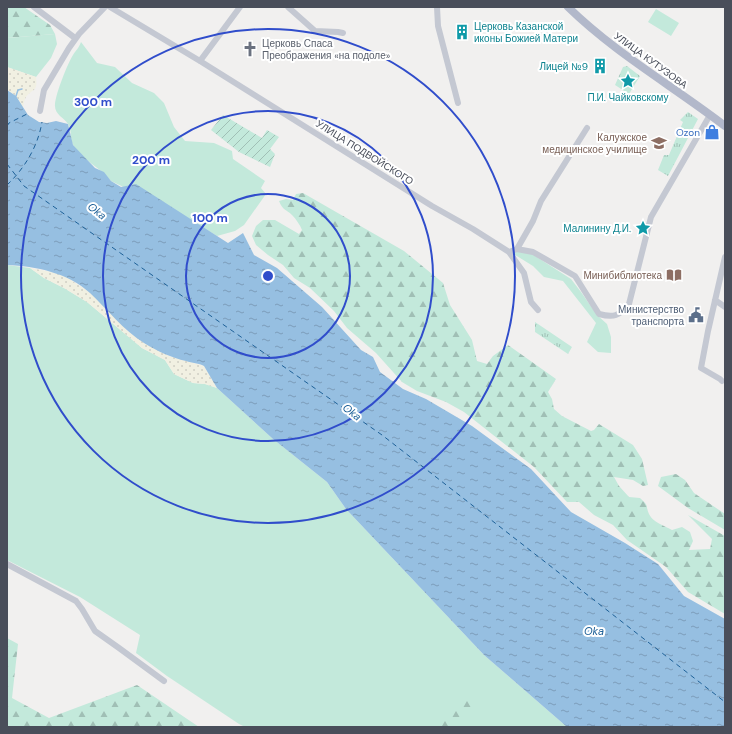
<svg xmlns="http://www.w3.org/2000/svg" width="732" height="734" font-family="'DM Sans',sans-serif">
  <defs>
    <pattern id="forest-firs" width="22" height="20" patternUnits="userSpaceOnUse"><rect width="22" height="20" fill="#c3e9db"/><path d="M5 1l3.5 6h-7zM16 11l3.5 6h-7z" fill="#a0bfb5"/></pattern>
    <pattern id="sand-dots" width="8" height="8" patternUnits="userSpaceOnUse"><rect width="8" height="8" fill="#f1f0e2"/><path d="M2 2h.1M6 6h.1" fill="none" stroke="#d0cfc4" stroke-width="1.8" stroke-linecap="round"/></pattern>
    <pattern id="park-tufts" width="24" height="20" patternUnits="userSpaceOnUse"><rect width="24" height="20" fill="#c3e9db"/><path d="M3 7l-1-3M5 7V3M7 7l1-3M15 17l-1-3M17 17v-4M19 17l1-3" fill="none" stroke="#a0bfb5"/></pattern>
    <pattern id="garden-furrows" width="10" height="10" patternUnits="userSpaceOnUse"><rect width="10" height="10" fill="#c3e9db"/><path d="M-1 1l2-2M0 10L10 0M9 11l2-2" fill="none" stroke="#a0bfb5"/></pattern>
    <pattern id="water-ripples" width="26" height="14" patternUnits="userSpaceOnUse"><rect width="26" height="14" fill="#96bfe1"/><path d="M2 4q2-2 4 0t4 0M15 11q2-2 4 0t4 0" fill="none" stroke="#7c9db9"/></pattern>
  </defs>
  <rect width="100%" height="100%" fill="#f1f0ef"/>
  <!-- grass -->
  <path fill="#c3e9db" d="M 656,9 L 679,23 L 671,36 L 648,22 Z
    M 55,34 L 57,44 L 51,58 L 36,77 L 7,67 L 7,38 Z
    M 81,42 L 97,63 L 115,67 L 132,83 L 154,93 L 164,103 L 174,127 L 185,141 L 214,143 L 232,151 L 233,159 L 265,181 L 261,188 L 266,194 L 244,225 L 235,231 L 217,236 L 188,218 L 111,181 C 101,168 82,160 73,145 C 70,139 72,130 68,124 C 64,117 54,115 55,104 C 56,93 67,65 73,55 C 76,50 79,48 81,42 Z
    M 517,251 L 532,254 L 571,279 L 581,292 L 597,315 L 607,324 L 611,337 L 611,353 L 598,352 L 587,342 L 596,323 L 563,281 L 544,277 L 533,266 L 512,253 Z
    M 7,265 L 30,268 L 44,278 L 64,288 L 87,302 L 142,348 L 165,360 L 174,374 L 193,383 L 205,384 L 217,388 L 273,439 L 327,482 L 346,509 L 484,655 L 567,727 L 245,727 L 239,724 L 167,676 L 136,653 L 140,635 L 80,597 L 7,560 Z"/>
  <!-- forest -->
  <path fill="url(#forest-firs)" d="M 7,7 L 24,7 L 50,25 L 55,34 L 7,38 Z
    M 303,193 L 404,251 L 443,283 L 450,305 L 472,340 L 477,361 L 487,364 L 493,356 L 508,345 L 556,379 L 548,392 L 552,399 L 554,409 L 562,416 L 591,431 L 594,430 L 599,424 L 633,445 L 642,459 L 648,485 L 643,486 L 633,480 L 614,477 L 619,486 L 629,497 L 640,498 C 650,507 645,505 649,514 C 652,522 665,526 672,530 L 682,527 L 690,532 L 693,541 L 689,550 L 710,549 L 712,539 L 688,515 L 725,536 L 725,614 L 688,592 L 666,567 L 627,540 L 613,525 L 594,515 L 579,502 L 567,502 L 534,467 L 464,412 L 446,402 L 417,391 L 402,382 L 376,353 L 347,328 L 334,311 L 310,288 L 294,278 L 283,265 L 268,255 L 256,245 L 252,236 L 256,226 L 263,220 L 275,220 L 299,234 L 302,230 C 300,225 296,219 292,215 C 286,209 283,211 279,201 L 286,199 L 293,200 L 296,194 Z
    M 676,474 L 685,480 L 694,493 L 725,514 L 725,530 L 688,508 L 658,486 L 661,477 Z
    M 7,638 L 18,644 L 12,698 L 49,718 L 137,685 L 199,727 L 7,727 Z
    M 475,697 L 478,700 L 477,709 L 465,715 L 462,727 L 437,727 L 439,722 L 448,710 L 461,711 L 462,701 Z"/>
  <!-- sand -->
  <path fill="url(#sand-dots)" d="M 7,67 L 36,77 C 38,93 32,88 26,97 C 24,100 24,104 23,107 L 16,96 L 7,90 Z
    M 30,268 L 57,273 L 66,277 L 119,311 L 125,329 L 144,343 L 169,356 L 204,366 L 217,388 L 205,384 L 193,383 L 174,374 L 165,360 L 142,348 L 87,302 L 64,288 L 44,278 Z"/>
  <!-- park -->
  <path fill="url(#park-tufts)" d="M 627,66 L 640,76 L 629,94 L 615,85 L 623,67 Z
    M 688,112 L 698,119 L 668,176 L 658,170 L 664,155 L 669,155 L 683,122 L 680,120 Z
    M 535,322 L 572,347 L 568,354 L 535,332 Z"/>
  <!-- garden -->
  <path fill="url(#garden-furrows)" d="M 223,115 L 262,138 L 267,130 L 279,137 L 270,149 L 275,154 L 270,167 L 239,152 L 211,130 Z"/>
  <!-- water -->
  <path fill="url(#water-ripples)" d="M 7,90 L 16,96 L 28,115 L 39,122 L 47,123 L 56,121 L 68,124 L 73,145 L 95,168 L 104,172 L 111,181 L 121,187 L 136,184 L 228,243 L 243,233 L 254,255 L 277,268 L 322,307 L 361,350 L 373,357 L 380,372 L 403,389 L 426,399 L 472,426 L 531,469 L 571,512 L 625,543 L 658,564 L 684,596 L 725,619 L 725,727 L 567,727 L 484,655 L 346,509 L 327,482 L 273,439 L 217,388 L 204,366 C 199,363 192,363 186,361 C 172,358 157,351 144,343 C 123,330 108,310 90,293 C 68,273 36,266 7,265 Z"/>
  <g fill="none" stroke-linecap="round" stroke-linejoin="round">
    <!-- stream -->
    <path stroke="#96bfe1" stroke-width="1.5" d="M 16,96 L 18,90 L 22,89"/>
    <!-- ferry -->
    <path stroke="#1e6198" stroke-width="1" stroke-dasharray="5 4" stroke-linecap="butt" d="M 7,126 L 9,123 L 29,113
      M 7,164 L 24,186 L 382,435 L 725,702
      M 7,185 C 25,168 38,146 42,122"/>
    <!-- minor -->
    <path stroke="#c4c8d2" stroke-width="6" d="M 34,7 L 75,38
      M 110,7 L 200,61 L 432,206 L 473,229 L 509,252 L 517,249 L 533,252 L 575,276 L 599,314 C 614,318 619,316 629,304 L 651,217 L 710,115
      M 288,7 L 315,31 L 338,32 L 343,33
      M 437,7 L 438,26 L 458,103
      M 200,61 L 240,7
      M 40,111 L 44,90 L 69,48 L 79,34 L 105,7
      M 517,249 L 533,221 L 541,201 L 587,128
      M 509,252 L 524,273 L 531,302 L 538,310
      M 715,300 L 725,307
      M 722,381 L 720,379 L 701,368 L 708,331 L 725,257
      M 7,564 L 76,601 L 82,609 L 95,631 L 119,648 L 164,681"/>
    <!-- major -->
    <path stroke="#b2b8ca" stroke-width="8" d="M 568,7 C 615,53 673,86 725,126"/>
  </g>
  <!-- distance rings -->
  <g fill="none" stroke="#304dcb" stroke-width="2">
    <circle cx="268" cy="276" r="82"/>
    <circle cx="268" cy="276" r="165"/>
    <circle cx="268" cy="276" r="247"/>
  </g>
  <!-- icons -->
  <defs>
    <g id="building-bare" transform="scale(1.2)"><path d="M-4-6H4V6H1V3H-1V6H-4ZM-2.5-4.3h1.7v1.8h-1.7ZM.8-4.3h1.7v1.8H.8ZM-2.5-1h1.7V.8h-1.7ZM.8-1h1.7V.8H.8Z" fill="#0f9aa8" stroke="#fff" stroke-width="2.5" paint-order="stroke"/></g>
    <g id="church-bare" transform="scale(1.2)"><path d="M-1.2-6h2.4v3.5h3.3v2.4h-3.3V6h-2.4V-.1h-3.3v-2.4h3.3Z" fill="#6b7280" stroke="#fff" stroke-width="2.5" paint-order="stroke"/></g>
    <g id="sight-bare" transform="scale(1.2)"><path d="M0-6L1.8-2.2L6-1.7L2.9 1.2L3.7 5.4L0 3.3L-3.7 5.4L-2.9 1.2L-6-1.7L-1.8-2.2Z" fill="#0f9aa8" stroke="#fff" stroke-width="2.5" paint-order="stroke"/></g>
    <g id="shop-bare" transform="scale(1.2)"><path d="M-5-2.5h2.3a2.7 3.5 0 0 1 5.4 0H5L5.5 6h-11ZM-1.5-2.5h3a1.5 2.3 0 0 0-3 0Z" fill="#3f7fe0" stroke="#fff" stroke-width="2.5" paint-order="stroke"/></g>
    <g id="university-bare" transform="scale(1.2)"><path d="M0-5L7-2L0 1L-7-2ZM-4 1L0 2.5L4 1V4Q0 6-4 4Z" fill="#8d6e63" stroke="#fff" stroke-width="2.5" paint-order="stroke"/></g>
    <g id="library-bare" transform="scale(1.2)"><path d="M-6-4Q-3-5.5-.7-3.5V5Q-3 3-6 4ZM6-4Q3-5.5 .7-3.5V5Q3 3 6 4Z" fill="#8d6e63" stroke="#fff" stroke-width="2.5" paint-order="stroke"/></g>
    <g id="civic-bare" transform="scale(1.2)"><path d="M-.6-6.5H3V-4.5H.6V-3L4-1V1h2V6H-6V1h2V-1L-.6-3ZM-1.2 2.5V6h2.4V2.5Z" fill="#5c6f8a" stroke="#fff" stroke-width="2.5" paint-order="stroke"/></g>
  </defs>
  <g fill-rule="evenodd">
    <use href="#building-bare" x="462" y="32"/>
    <use href="#church-bare" x="250" y="49"/>
    <use href="#building-bare" x="600" y="66"/>
    <use href="#sight-bare" x="628" y="81"/>
    <use href="#shop-bare" x="712" y="132"/>
    <use href="#university-bare" x="659" y="143"/>
    <use href="#sight-bare" x="643" y="228"/>
    <use href="#library-bare" x="674" y="275"/>
    <use href="#civic-bare" x="696" y="315"/>
  </g>
  <g text-anchor="middle" stroke-width="4" stroke-linejoin="round" paint-order="stroke">
    <!-- culture labels -->
    <g font-size="10" fill="#0d838f" stroke="#fff" text-anchor="end">
      <text x="474" y="30" text-anchor="start">Церковь Казанской<tspan x="474" dy="12">иконы Божией Матери</tspan></text>
      <text x="588" y="70">Лицей №9</text>
      <text x="628" y="101" text-anchor="middle">П.И. Чайковскому</text>
      <text x="631" y="232">Малинину Д.И.</text>
    </g>
    <!-- worship labels -->
    <g font-size="10" fill="#5b616d" stroke="#fff" text-anchor="start">
      <text x="262" y="47">Церковь Спаса<tspan x="262" dy="12">Преображения «на подоле»</tspan></text>
    </g>
    <!-- street labels -->
    <g font-size="10" fill="#494e5a" stroke="#fff">
      <text transform="translate(651 60) rotate(36)" y="4">УЛИЦА КУТУЗОВА</text>
      <text transform="translate(365 152) rotate(32)" y="4">УЛИЦА ПОДВОЙСКОГО</text>
    </g>
    <!-- shop labels -->
    <g font-size="10" fill="#366cbe" stroke="#fff" text-anchor="end">
      <text x="700" y="136">Ozon</text>
    </g>
    <!-- education labels -->
    <g font-size="10" fill="#785e54" stroke="#fff" text-anchor="end">
      <text x="647" y="141">Калужское<tspan x="647" dy="12">медицинское училище</tspan></text>
      <text x="662" y="279">Минибиблиотека</text>
    </g>
    <!-- service labels -->
    <g font-size="10" fill="#4e5e75" stroke="#fff" text-anchor="end">
      <text x="684" y="313">Министерство<tspan x="684" dy="12">транспорта</tspan></text>
    </g>
    <!-- water labels -->
    <g font-size="11" font-style="italic" fill="#1e6198" stroke="#fff">
      <text transform="translate(97 211) rotate(38)" y="4">Oka</text>
      <text transform="translate(352 412) rotate(38)" y="4">Oka</text>
      <text x="594" y="635">Oka</text>
    </g>
  </g>
  <circle cx="268" cy="276" r="6" fill="#304dcb" stroke="#fff" stroke-width="2"/>
  <g font-size="12" text-anchor="middle" font-weight="bold" fill="#304dcb" stroke="#fff" stroke-width="4" stroke-linejoin="round" paint-order="stroke">
    <text x="93" y="106">300 m</text>
    <text x="151" y="164">200 m</text>
    <text x="210" y="222">100 m</text>
  </g>
  <!-- border -->
  <rect width="732" height="734" fill="none" stroke="#494e5a" stroke-width="16"/>
</svg>
